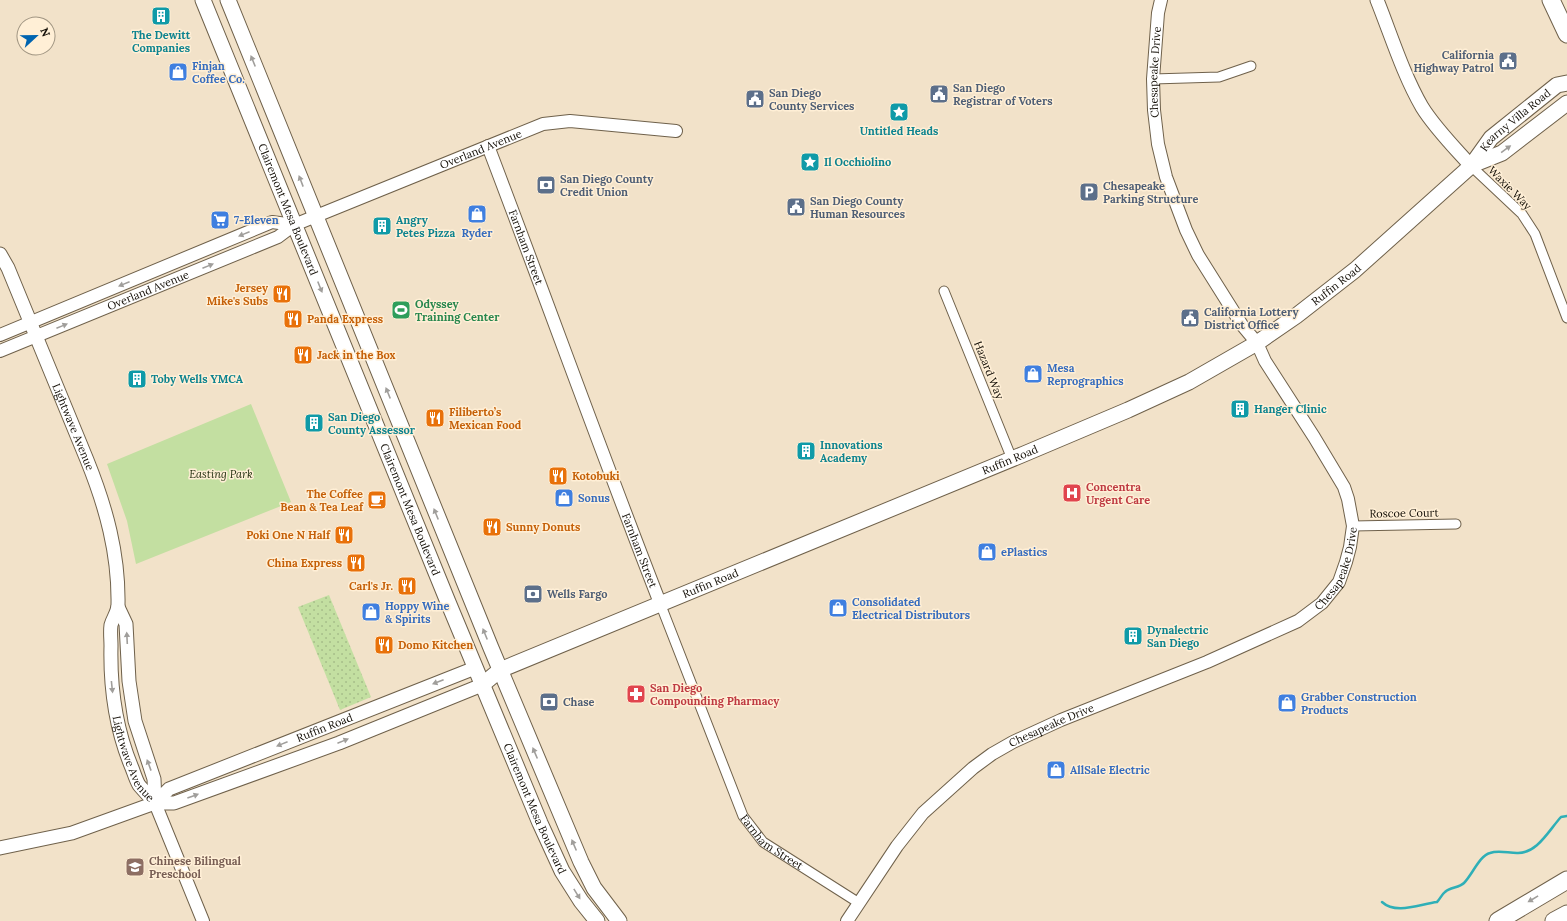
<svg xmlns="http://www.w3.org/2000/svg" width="1567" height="921" font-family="Lora,serif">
  <defs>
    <pattern id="grass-dots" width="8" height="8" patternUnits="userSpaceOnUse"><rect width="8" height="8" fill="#c3dfa1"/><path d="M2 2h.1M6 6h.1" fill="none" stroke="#a6be89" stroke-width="1.8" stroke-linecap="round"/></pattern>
  </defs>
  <rect width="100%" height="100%" fill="#f2e2c9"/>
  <!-- grass -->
  <path fill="url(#grass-dots)" d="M 329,595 L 371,697 L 340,710 L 298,607 Z"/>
  <!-- park -->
  <path fill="#c3dfa1" d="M 251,404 L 291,502 L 136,564 L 127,521 L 107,464 Z"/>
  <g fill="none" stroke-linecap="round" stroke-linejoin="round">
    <!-- stream -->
    <path stroke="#2fafb7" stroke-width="2.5" d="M 1382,902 C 1396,915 1420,904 1437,902 C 1440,899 1442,894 1445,892 C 1450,887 1459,888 1464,883 C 1472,875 1480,855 1490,853 C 1498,850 1508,853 1517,853 C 1537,854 1549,830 1561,817 L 1567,816"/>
    <!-- minor casing -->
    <g stroke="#6f614b" stroke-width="11">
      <g id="minor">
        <path d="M 1153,79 L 1219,77 L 1251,66"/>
        <path d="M 1471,166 L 1522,214 L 1535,234 L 1567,318"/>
        <path d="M 944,291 L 1012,459"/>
        <path d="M 1353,526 L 1456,524"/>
        <path id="s1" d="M 660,603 L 743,816 L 763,842 L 859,903"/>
      </g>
    </g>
    <!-- tertiary casing -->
    <g stroke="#6f614b" stroke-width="14">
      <g id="tertiary">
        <path id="s2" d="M 488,146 C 546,298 601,452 660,603"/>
        <path d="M 0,335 L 272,222 L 294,225"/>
        <path id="s3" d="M 0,351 L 278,237 L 294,225 L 543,124 L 570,121 L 676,131"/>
        <path d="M 155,803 L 203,921"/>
        <path id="s4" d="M 847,921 L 897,846 L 923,813 L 973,768 L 992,754 L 1013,742 L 1061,720 L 1207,662 L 1298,621 L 1322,603 L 1339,582 L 1346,562 L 1350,547 L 1353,526 L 1348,499 L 1344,487 L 1314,437 L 1265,361 L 1257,343 L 1242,325 L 1198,255 L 1186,230 L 1166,177 L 1158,144 L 1154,110 L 1153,79 L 1158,13 L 1161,0"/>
      </g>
    </g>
    <!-- secondary casing -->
    <g stroke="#6f614b" stroke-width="15">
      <g id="secondary">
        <path d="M 1377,0 C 1391,35 1403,74 1422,107 C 1435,128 1454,147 1471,166"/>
        <path id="s5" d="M 0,254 L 8,268 L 87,460 C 106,507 119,554 118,605 C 118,612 113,618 111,625 C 110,632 111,639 111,646 C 110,688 116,730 132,768 C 134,773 136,780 139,785 C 144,791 150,797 155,803"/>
        <path d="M 118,607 L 126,624 L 129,681 L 135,721 L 154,779 L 155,803"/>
        <path id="s6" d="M 155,803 L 169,789 L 475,668"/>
        <path d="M 0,848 L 72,833 L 155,803 L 174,803 L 339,743 L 482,685"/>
      </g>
    </g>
    <!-- primary casing -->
    <g stroke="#6f614b" stroke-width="17">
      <g id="primary">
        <path id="s7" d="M 203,0 L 448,602 L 540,823 L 562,871 L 581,901 L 597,921"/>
        <path d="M 228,0 L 491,648 L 581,862 L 594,888 L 619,921"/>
        <path d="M 1472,165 L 1502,153 L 1567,103"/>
        <path id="s8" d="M 482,685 L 500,670 L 1024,454 L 1128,410 L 1189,382 L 1257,343 L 1296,316 L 1355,270 L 1471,166 L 1491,138 L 1557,85 L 1567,83"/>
      </g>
    </g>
    <!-- motorway casing -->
    <g stroke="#6f614b" stroke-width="19">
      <path id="motorway" d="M 1551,0 L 1567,34
        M 1498,921 L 1567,880
        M 1554,921 L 1567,914"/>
    </g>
    <!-- minor -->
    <use href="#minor" stroke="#fff" stroke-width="9"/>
    <!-- tertiary -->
    <use href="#tertiary" stroke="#fff" stroke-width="12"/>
    <!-- secondary -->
    <use href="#secondary" stroke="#fff" stroke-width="13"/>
    <!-- primary -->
    <use href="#primary" stroke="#fff" stroke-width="15"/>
    <!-- motorway -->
    <use href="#motorway" stroke="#fff" stroke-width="17"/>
  </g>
  <!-- one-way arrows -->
  <defs><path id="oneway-solid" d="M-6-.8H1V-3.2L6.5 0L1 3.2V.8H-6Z"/></defs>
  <g fill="#a09e9b">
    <use href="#oneway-solid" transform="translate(253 61) rotate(-112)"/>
    <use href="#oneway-solid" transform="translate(1506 149) rotate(-36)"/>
    <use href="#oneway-solid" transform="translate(301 181) rotate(-111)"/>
    <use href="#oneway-solid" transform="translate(244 234) rotate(158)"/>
    <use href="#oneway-solid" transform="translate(208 266) rotate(-22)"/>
    <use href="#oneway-solid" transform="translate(124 284) rotate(158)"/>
    <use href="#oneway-solid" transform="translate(320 287) rotate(68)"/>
    <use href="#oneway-solid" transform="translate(62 326) rotate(-22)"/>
    <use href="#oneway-solid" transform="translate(388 393) rotate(-112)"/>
    <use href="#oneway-solid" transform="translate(436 514) rotate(-112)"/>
    <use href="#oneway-solid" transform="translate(485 634) rotate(-112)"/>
    <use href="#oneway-solid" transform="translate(127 638) rotate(-93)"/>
    <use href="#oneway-solid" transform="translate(438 682) rotate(159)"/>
    <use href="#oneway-solid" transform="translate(112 687) rotate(84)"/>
    <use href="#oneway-solid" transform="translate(343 741) rotate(-22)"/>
    <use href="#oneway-solid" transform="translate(282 744) rotate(158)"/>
    <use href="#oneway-solid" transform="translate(535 753) rotate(-113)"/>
    <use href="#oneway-solid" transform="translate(149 765) rotate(-110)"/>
    <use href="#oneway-solid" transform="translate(193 796) rotate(-20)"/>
    <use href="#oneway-solid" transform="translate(574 845) rotate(-113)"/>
    <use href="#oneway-solid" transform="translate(577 894) rotate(58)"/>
    <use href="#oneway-solid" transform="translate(1533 899) rotate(149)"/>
  </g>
  <!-- icons -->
  <defs>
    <g id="building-square" transform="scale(1)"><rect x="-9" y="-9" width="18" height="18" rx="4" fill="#0f9aa8" stroke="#ffefd6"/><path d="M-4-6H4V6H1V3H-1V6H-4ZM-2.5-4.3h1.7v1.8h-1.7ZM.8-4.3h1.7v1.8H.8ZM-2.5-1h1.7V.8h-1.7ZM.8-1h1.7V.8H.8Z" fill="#fff"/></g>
    <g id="civic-square" transform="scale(1)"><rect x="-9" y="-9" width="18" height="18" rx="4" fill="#5c6f8a" stroke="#ffefd6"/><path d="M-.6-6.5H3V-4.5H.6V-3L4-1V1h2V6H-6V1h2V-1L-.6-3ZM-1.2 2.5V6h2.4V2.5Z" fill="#fff"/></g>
    <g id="shop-square" transform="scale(1)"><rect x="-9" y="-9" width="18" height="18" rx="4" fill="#3f7fe0" stroke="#ffefd6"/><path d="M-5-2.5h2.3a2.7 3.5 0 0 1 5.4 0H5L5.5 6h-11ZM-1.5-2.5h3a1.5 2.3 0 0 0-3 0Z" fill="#fff"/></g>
    <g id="sight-square" transform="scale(1)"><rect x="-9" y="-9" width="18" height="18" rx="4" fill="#0f9aa8" stroke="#ffefd6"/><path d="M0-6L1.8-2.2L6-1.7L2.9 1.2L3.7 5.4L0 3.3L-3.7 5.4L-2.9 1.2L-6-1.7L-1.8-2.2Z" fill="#fff"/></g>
    <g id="bank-square" transform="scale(1)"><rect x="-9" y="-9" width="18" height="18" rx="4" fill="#5c6f8a" stroke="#ffefd6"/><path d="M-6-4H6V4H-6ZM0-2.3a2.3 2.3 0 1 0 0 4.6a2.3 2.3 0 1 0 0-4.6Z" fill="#fff"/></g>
    <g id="parking-square" transform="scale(1)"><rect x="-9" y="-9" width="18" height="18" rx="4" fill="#5c6f8a" stroke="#ffefd6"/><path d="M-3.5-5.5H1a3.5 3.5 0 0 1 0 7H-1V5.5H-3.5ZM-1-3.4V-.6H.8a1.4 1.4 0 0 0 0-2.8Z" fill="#fff"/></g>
    <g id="supermarket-square" transform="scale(1)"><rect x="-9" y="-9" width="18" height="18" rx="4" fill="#3f7fe0" stroke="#ffefd6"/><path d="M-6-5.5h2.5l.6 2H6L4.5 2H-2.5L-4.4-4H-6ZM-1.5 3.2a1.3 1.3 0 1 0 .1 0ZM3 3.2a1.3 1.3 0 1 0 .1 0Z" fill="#fff"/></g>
    <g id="restaurant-square" transform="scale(1)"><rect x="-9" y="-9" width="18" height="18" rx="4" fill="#e8710a" stroke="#ffefd6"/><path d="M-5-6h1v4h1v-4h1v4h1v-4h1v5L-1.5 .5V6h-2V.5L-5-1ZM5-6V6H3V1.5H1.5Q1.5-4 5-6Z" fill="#fff"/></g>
    <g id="stadium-square" transform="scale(1)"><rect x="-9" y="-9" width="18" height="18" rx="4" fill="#2e9e5b" stroke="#ffefd6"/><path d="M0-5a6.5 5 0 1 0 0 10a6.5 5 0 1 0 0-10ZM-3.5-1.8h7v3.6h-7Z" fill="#fff"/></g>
    <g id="hospital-square" transform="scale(1)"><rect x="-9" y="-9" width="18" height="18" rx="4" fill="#e0444e" stroke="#ffefd6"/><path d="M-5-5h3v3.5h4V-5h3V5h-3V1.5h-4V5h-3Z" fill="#fff"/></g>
    <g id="cafe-square" transform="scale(1)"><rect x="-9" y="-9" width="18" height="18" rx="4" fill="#e8710a" stroke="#ffefd6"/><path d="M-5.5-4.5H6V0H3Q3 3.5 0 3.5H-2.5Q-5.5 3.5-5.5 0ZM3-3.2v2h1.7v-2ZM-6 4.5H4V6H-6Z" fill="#fff"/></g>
    <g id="pharmacy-square" transform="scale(1)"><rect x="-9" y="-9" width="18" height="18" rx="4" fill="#e0444e" stroke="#ffefd6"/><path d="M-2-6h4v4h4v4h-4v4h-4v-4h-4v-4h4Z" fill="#fff"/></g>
    <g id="school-square" transform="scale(1)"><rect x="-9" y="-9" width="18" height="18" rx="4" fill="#8d6e63" stroke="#ffefd6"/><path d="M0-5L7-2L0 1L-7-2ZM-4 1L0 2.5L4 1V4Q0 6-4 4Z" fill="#fff"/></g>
  </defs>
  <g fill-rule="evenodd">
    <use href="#building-square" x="161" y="16"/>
    <use href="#civic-square" x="1508" y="61"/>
    <use href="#shop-square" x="178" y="72"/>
    <use href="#civic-square" x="939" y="94"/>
    <use href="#civic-square" x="755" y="99"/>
    <use href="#sight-square" x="899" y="112"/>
    <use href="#sight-square" x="810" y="162"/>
    <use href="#bank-square" x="546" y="185"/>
    <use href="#parking-square" x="1089" y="192"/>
    <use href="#civic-square" x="796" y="207"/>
    <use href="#shop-square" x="477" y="214"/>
    <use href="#supermarket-square" x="220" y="220"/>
    <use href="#building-square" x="382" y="226"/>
    <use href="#restaurant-square" x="282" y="294"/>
    <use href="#stadium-square" x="401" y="310"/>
    <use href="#civic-square" x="1190" y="318"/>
    <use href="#restaurant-square" x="293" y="319"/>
    <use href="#restaurant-square" x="303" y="355"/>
    <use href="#shop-square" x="1033" y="374"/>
    <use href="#building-square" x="137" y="379"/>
    <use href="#building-square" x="1240" y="409"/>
    <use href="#restaurant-square" x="435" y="418"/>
    <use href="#building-square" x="314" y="423"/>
    <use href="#building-square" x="806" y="451"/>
    <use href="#restaurant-square" x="558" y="476"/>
    <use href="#hospital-square" x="1072" y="493"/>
    <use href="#shop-square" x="564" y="498"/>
    <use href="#cafe-square" x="377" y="500"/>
    <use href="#restaurant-square" x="492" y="527"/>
    <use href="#restaurant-square" x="344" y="535"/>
    <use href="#shop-square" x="987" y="552"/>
    <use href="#restaurant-square" x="356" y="563"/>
    <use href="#restaurant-square" x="407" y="586"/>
    <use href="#bank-square" x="533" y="594"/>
    <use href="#shop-square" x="838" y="608"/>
    <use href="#shop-square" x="371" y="612"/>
    <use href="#building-square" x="1133" y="636"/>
    <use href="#restaurant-square" x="384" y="645"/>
    <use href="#pharmacy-square" x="636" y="694"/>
    <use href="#bank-square" x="549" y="702"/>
    <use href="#shop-square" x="1287" y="703"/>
    <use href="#shop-square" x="1056" y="770"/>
    <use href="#school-square" x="135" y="867"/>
  </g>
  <g text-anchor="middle" stroke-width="3" stroke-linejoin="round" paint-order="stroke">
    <!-- culture labels -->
    <g font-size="11" font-weight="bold" fill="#0d838f" stroke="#ffefd6" text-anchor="start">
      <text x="161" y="39" text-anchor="middle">The Dewitt<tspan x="161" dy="13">Companies</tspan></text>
      <text x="899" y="135" text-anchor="middle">Untitled Heads</text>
      <text x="824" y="166">Il Occhiolino</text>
      <text x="396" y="224">Angry<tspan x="396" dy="13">Petes Pizza</tspan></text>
      <text x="151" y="383">Toby Wells YMCA</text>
      <text x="1254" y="413">Hanger Clinic</text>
      <text x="328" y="421">San Diego<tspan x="328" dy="13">County Assessor</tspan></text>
      <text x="820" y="449">Innovations<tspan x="820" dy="13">Academy</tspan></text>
      <text x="1147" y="634">Dynalectric<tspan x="1147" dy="13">San Diego</tspan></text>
    </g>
    <!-- service labels -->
    <g font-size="11" font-weight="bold" fill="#4e5e75" stroke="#ffefd6" text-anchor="start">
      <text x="1494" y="59" text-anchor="end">California<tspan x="1494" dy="13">Highway Patrol</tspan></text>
      <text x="953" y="92">San Diego<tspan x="953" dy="13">Registrar of Voters</tspan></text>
      <text x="769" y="97">San Diego<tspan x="769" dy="13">County Services</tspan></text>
      <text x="560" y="183">San Diego County<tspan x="560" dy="13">Credit Union</tspan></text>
      <text x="1103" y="190">Chesapeake<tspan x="1103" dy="13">Parking Structure</tspan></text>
      <text x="810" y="205">San Diego County<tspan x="810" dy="13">Human Resources</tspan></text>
      <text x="1204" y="316">California Lottery<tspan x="1204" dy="13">District Office</tspan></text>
      <text x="547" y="598">Wells Fargo</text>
      <text x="563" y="706">Chase</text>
    </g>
    <!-- shop labels -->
    <g font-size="11" font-weight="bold" fill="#366cbe" stroke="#ffefd6" text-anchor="start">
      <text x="192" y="70">Finjan<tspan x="192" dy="13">Coffee Co.</tspan></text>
      <text x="234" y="224">7-Eleven</text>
      <text x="477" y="237" text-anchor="middle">Ryder</text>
      <text x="1047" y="372">Mesa<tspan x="1047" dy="13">Reprographics</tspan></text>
      <text x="578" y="502">Sonus</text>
      <text x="1001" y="556">ePlastics</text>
      <text x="852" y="606">Consolidated<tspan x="852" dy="13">Electrical Distributors</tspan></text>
      <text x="385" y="610">Hoppy Wine<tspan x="385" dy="13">&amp; Spirits</tspan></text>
      <text x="1301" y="701">Grabber Construction<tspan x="1301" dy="13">Products</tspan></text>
      <text x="1070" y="774">AllSale Electric</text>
    </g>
    <!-- street labels -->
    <g font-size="11" fill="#120d05" stroke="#ffefd6">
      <text dy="4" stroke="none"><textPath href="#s4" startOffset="1177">Chesapeake Drive</textPath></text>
      <text dy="4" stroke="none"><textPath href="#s8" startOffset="1191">Kearny Villa Road</textPath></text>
      <text dy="4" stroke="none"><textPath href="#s3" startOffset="522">Overland Avenue</textPath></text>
      <text transform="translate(1510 188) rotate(45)" y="4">Waxie Way</text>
      <text dy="4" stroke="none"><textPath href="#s7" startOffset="226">Clairemont Mesa Boulevard</textPath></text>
      <text dy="4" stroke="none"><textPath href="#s2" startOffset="108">Farnham Street</textPath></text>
      <text dy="4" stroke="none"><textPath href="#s8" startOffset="947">Ruffin Road</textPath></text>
      <text dy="4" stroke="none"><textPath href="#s3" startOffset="160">Overland Avenue</textPath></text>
      <text transform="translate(989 370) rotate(68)" y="4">Hazard Way</text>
      <text dy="4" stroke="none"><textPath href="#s5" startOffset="188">Lightwave Avenue</textPath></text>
      <text dy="4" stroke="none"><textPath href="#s8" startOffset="575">Ruffin Road</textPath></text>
      <text dy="4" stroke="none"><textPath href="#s7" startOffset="550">Clairemont Mesa Boulevard</textPath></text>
      <text transform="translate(1404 513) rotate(-1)" y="4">Roscoe Court</text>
      <text dy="4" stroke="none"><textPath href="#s2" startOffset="432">Farnham Street</textPath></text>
      <text dy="4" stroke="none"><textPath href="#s4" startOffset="625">Chesapeake Drive</textPath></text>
      <text dy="4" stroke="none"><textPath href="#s8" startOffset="251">Ruffin Road</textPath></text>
      <text dy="4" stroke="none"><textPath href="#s4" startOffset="289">Chesapeake Drive</textPath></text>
      <text dy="4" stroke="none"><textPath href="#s6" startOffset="187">Ruffin Road</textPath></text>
      <text dy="4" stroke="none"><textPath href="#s5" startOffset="532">Lightwave Avenue</textPath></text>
      <text dy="4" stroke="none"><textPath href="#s7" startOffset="874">Clairemont Mesa Boulevard</textPath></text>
      <text dy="4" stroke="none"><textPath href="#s1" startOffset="268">Farnham Street</textPath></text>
    </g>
    <!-- food labels -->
    <g font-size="11" font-weight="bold" fill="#c56008" stroke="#ffefd6" text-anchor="start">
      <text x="268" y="292" text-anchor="end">Jersey<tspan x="268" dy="13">Mike's Subs</tspan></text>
      <text x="307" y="323">Panda Express</text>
      <text x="317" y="359">Jack in the Box</text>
      <text x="449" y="416">Filiberto’s<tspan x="449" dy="13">Mexican Food</tspan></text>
      <text x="572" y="480">Kotobuki</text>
      <text x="363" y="498" text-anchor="end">The Coffee<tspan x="363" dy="13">Bean &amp; Tea Leaf</tspan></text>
      <text x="506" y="531">Sunny Donuts</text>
      <text x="330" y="539" text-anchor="end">Poki One N Half</text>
      <text x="342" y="567" text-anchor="end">China Express</text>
      <text x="393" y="590" text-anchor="end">Carl's Jr.</text>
      <text x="398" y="649">Domo Kitchen</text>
    </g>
    <!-- leisure labels -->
    <g font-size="11" font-weight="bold" fill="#27864d" stroke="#ffefd6" text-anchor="start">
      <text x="415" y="308">Odyssey<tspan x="415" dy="13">Training Center</tspan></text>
    </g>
    <!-- park labels -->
    <g font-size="11" font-style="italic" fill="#243111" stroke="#ffefd6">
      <text x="221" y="478">Easting Park</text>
    </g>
    <!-- health labels -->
    <g font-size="11" font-weight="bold" fill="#be3a42" stroke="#ffefd6" text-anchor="start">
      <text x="1086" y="491">Concentra<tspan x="1086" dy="13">Urgent Care</tspan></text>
      <text x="650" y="692">San Diego<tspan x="650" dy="13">Compounding Pharmacy</tspan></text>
    </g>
    <!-- education labels -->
    <g font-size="11" font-weight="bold" fill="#785e54" stroke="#ffefd6" text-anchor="start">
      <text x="149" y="865">Chinese Bilingual<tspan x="149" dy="13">Preschool</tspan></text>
    </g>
  </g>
  <!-- north arrow -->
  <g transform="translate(36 36) rotate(68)"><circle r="19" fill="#ffefd6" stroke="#a09582"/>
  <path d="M0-3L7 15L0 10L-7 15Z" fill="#0064b0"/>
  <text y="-6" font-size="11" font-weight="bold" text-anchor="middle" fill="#120d05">N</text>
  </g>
</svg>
